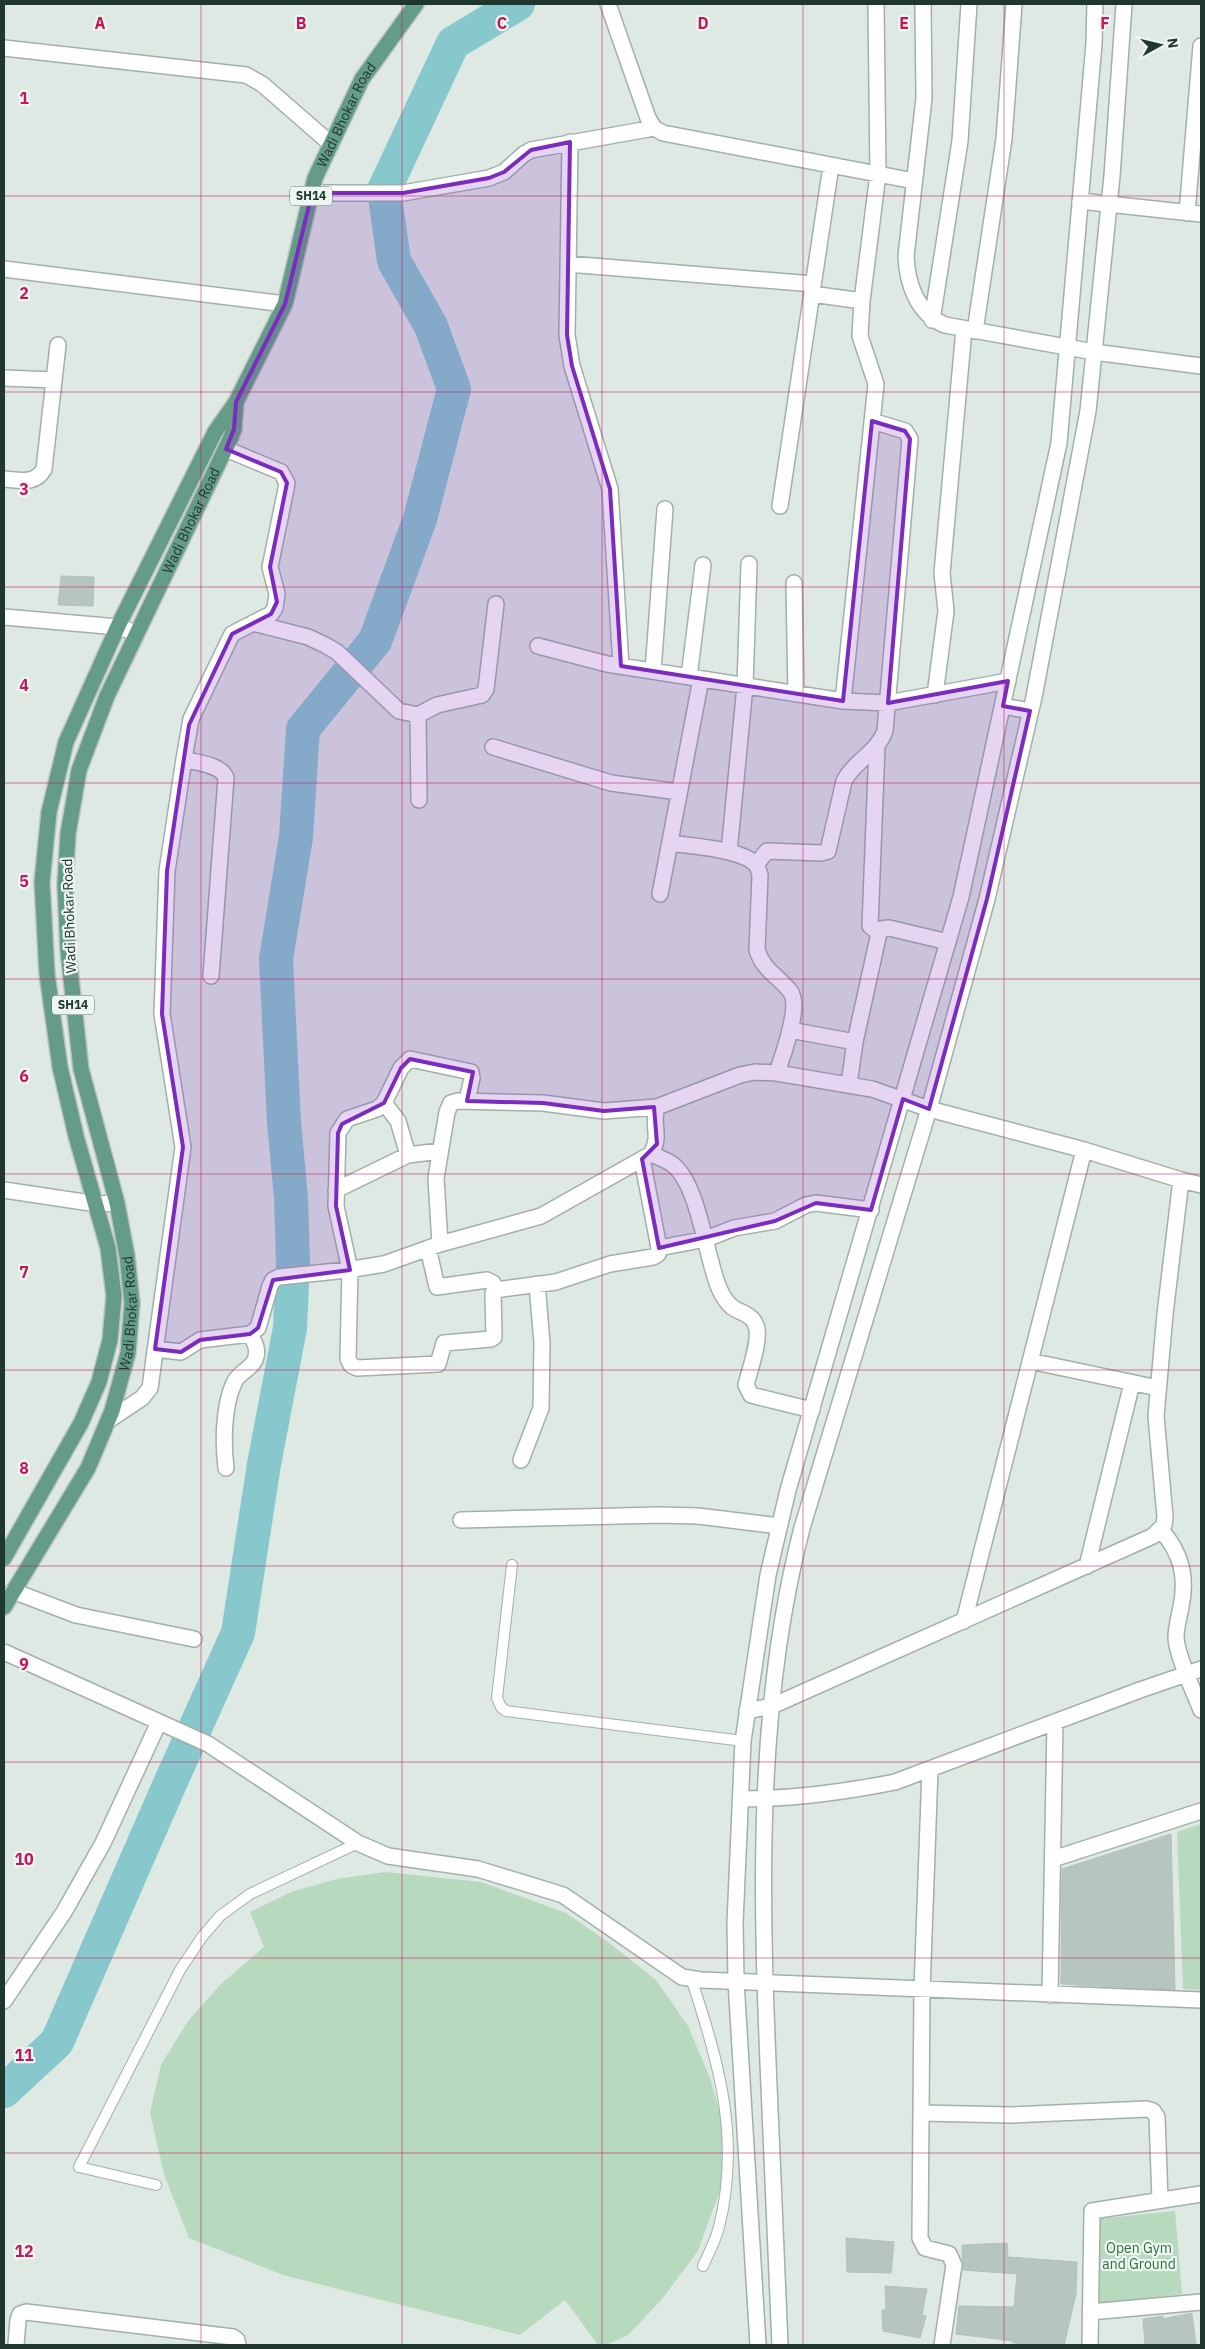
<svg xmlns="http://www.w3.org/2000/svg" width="1205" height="2349" font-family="'IBM Plex Sans',sans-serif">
  <rect width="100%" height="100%" fill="#dee9e3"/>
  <!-- green -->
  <path fill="#b7d9bd" d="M 1201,1824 L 1201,1990 L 1183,1989 L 1177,1832 Z
    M 386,1872 L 481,1882 L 566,1913 L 608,1942 L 656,1980 L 688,2026 L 710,2078 L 726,2134 L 724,2179 L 698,2251 L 662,2299 L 628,2335 L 606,2345 L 598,2345 L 565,2300 L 520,2335 L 283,2275 L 189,2238 L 164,2174 L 150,2113 L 161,2065 L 188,2021 L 221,1984 L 264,1947 L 250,1912 L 291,1892 L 337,1879 Z
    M 1175,2211 L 1182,2294 L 1099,2304 L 1098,2219 Z"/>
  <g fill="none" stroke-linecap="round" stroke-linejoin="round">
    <!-- river -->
    <path stroke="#87c8cc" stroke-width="34" d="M 4,2091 L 57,2042 L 172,1779 L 238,1633 L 264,1464 L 290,1328 L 293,1263 L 291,1198 L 284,1122 L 276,959 L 296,837 L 303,729 L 375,641 L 420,519 L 454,389 L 431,326 L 394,261 L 384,190 L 453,43 L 518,4"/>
  </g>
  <!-- building -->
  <path fill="#b6c6be" stroke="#b1c2b9" d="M 61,576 L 94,577 L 93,606 L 58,605 Z
    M 1171,1834 L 1175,1990 L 1061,1984 L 1062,1869 Z
    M 846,2238 L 894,2242 L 891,2273 L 847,2272 Z
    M 1007,2243 L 1008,2257 L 1077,2262 L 1076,2294 L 1064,2345 L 1013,2343 L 1013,2341 L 956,2334 L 959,2306 L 1014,2307 L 1017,2274 L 963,2270 L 962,2245 Z
    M 885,2286 L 927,2289 L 922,2315 L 926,2316 L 920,2338 L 883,2331 L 882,2310 L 886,2310 Z
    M 1192,2313 L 1196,2345 L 1145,2345 L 1143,2319 L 1163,2316 L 1163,2319 Z"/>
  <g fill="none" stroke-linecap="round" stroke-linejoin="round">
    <!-- service casing -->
    <g stroke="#a1b0a9" stroke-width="12">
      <path id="service" d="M 512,1565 L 497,1698 L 501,1707 L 506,1711 L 743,1741
        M 691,1978 C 719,2062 741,2139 719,2227 C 716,2240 708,2254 703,2266
        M 156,2185 L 79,2167 L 180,1970 L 202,1937 L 220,1916 L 250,1894 L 358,1843"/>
    </g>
    <!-- minor casing -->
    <g stroke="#a1b0a9" stroke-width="18">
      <path id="minor" d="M 608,4 L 648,118 L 654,128 L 663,133 L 914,181
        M 923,4 L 924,98 L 906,256 C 907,283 917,314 945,325 L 1094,352 L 1201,366
        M 4,48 L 246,75 L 262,84 L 331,144
        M 570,142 L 567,335 L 572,366 L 610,489 L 621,666
        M 312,193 L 403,193 L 489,178 L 504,172 L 524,154 L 531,150 L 654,128
        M 1080,201 L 1201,214
        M 1187,213 L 1201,46
        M 568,264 L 813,284
        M 4,269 L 285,304
        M 812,294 L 862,301
        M 932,320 L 960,141 L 969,4
        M 975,331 L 1004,139 L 1014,4
        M 4,378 L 54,380
        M 4,479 C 20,480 35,485 44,469 L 58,345
        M 780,506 L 831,166
        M 794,583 L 796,694
        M 4,617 L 118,627 L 137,633
        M 253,623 L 308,637 L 325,645 L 337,652 L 399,711 L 418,715 L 437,705 L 482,695 L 486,689 L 496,604
        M 538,646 L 607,664 L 843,701 L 888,703 L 1008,681
        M 653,671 L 665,509
        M 689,677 L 703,565
        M 935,695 L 946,611 L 942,573 L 964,329
        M 843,701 L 876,384 L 860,336 L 862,301 L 878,174 L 876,4
        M 418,715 L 419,800
        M 877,746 L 870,926 L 879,933
        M 493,747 L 611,783 L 679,792
        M 184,759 C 196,763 221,764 226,778 L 211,976
        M 670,843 C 689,846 744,849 756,865 C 758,867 759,872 760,875 L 757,950 C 763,970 778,976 790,991 C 802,1006 782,1056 777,1073
        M 729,852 L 745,686 L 749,564
        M 756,865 L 767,851 L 821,853 L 828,851 L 844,781 C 854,761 877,753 885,731 L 910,439 L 905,431 L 872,421
        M 660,894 L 701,679
        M 790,1030 L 855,1042
        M 849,1084 L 855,1042 L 879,933 L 881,929 L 889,928 L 948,942
        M 467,1101 L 472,1078 L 471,1072 L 410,1059 L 401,1068 L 384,1103 L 377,1109 L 347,1119 L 338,1133 L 336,1206 L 350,1270 L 348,1359 L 351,1365 L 357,1368 L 438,1364 L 444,1343 L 491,1339 L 494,1337 L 493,1293 L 495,1290 L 556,1282 L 610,1264 L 653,1257 L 658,1254 L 659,1248 L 642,1159
        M 384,1103 L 398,1121 L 408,1155
        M 651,1154 C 658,1157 666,1160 672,1164 C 699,1184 706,1258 719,1288 C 722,1295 726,1302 732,1307 C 742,1314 754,1314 757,1329 C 759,1346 750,1368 746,1385 L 751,1395 L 812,1410
        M 4,1190 L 97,1204 L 117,1203
        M 336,1190 L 408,1155 L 440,1151
        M 440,1244 L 436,1178 L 447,1112 L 451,1103 L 458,1101 L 543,1103 L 604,1111 L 657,1107
        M 428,1248 L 437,1287 L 487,1280 L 493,1283 L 495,1290
        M 659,1248 L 706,1239 L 734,1228 L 775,1221 L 806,1205 L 816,1203 L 871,1210
        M 155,1349 L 181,1352 L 200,1340 L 250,1334 L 258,1328 L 270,1286 L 273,1280 L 279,1277 L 347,1270 L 384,1264 L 440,1244 L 541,1216 L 651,1154 C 662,1135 651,1124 657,1107 L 740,1075 L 755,1072 L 777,1073 L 872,1089 L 929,1109 L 1084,1150 L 1181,1180 L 1201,1185
        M 1030,1361 L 1158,1388
        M 109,1420 L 142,1398 L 150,1388 L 183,1147 L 162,1014 L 167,871 L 184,759 L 191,719 L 232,634 L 271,614 L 275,608 L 277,594 L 270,567 L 286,489 L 287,483 L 281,472 L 226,449
        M 521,1460 L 541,1408 L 542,1343 L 537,1284
        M 226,1468 C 223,1444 223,1406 234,1383 C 238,1373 250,1370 255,1360 C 259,1350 255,1343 250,1334
        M 461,1520 L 659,1515 L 698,1516 L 779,1526
        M 1161,1530 C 1182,1554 1187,1577 1181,1607 C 1179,1617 1176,1628 1176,1638 C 1177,1656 1194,1692 1201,1710
        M 1087,1566 L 1132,1383
        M 13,1591 L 76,1615 L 194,1639
        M 964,1621 L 1084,1150
        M 4,1652 L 208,1744 L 358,1843 L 388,1856 L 478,1869 L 563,1895 L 682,1977 L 701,1980 L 1201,2000
        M 747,1711 L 772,1706 L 1153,1536 L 1164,1525 L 1165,1517 L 1156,1416 L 1165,1314 L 1181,1180
        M 930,1769 L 922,1990 L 920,2238 L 925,2248 L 949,2254 L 954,2265 L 942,2345
        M 741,1799 C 792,1799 845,1792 895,1782 L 1140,1690 L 1201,1669
        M 1053,1859 L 1201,1811
        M 1050,1995 L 1055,1722
        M 4,2001 L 64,1912 L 103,1843 L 159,1722
        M 921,2113 L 1011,2115 L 1147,2109 L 1153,2111 L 1157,2117 L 1160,2200
        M 1090,2312 L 1201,2302
        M 16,2345 L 18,2320 L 20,2314 L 26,2312 L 233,2337 L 237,2340 L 238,2345
        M 1090,2345 L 1092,2211 L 1201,2194"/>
    </g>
    <!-- tertiary casing -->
    <g stroke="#a1b0a9" stroke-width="18">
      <path id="tertiary" d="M 1003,706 L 1030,711
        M 758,2345 L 736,1981 L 735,1923 L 743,1741 L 768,1575 L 788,1490 L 961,897 L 1059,443 L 1094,44 L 1095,4
        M 780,2345 C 776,2259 773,2172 769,2086 C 761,1900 755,1709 802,1528 L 929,1109 L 987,899 L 1034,697 L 1088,411 L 1112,176 L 1124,4"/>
    </g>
    <!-- primary casing -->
    <g stroke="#bcc3c1" stroke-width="18">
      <g id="primary">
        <path id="s1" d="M 4,1558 L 81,1423 L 99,1382 L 110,1340 L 114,1296 L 108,1248 L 76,1136 L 60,1067 L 47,974 L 42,882 L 49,812 L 66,742 L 119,624 L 215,432 L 236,402 L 285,304 L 315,178 L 362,79 L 416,4"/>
        <path id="s2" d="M 4,1607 L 88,1468 L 112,1411 L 128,1353 L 132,1303 L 127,1256 L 117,1203 L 81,1069 L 68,951 L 65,884 L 68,834 L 79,770 L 107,696 L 231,437 L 234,429 L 236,402"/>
      </g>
    </g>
    <!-- service -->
    <use href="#service" stroke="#fff" stroke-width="10"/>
    <!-- minor -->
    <use href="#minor" stroke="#fff" stroke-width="15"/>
    <!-- tertiary -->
    <use href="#tertiary" stroke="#fff" stroke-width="15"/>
    <!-- primary -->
    <use href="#primary" stroke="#649c88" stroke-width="15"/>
  </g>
  <!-- marked area -->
  <path fill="#7b2cbf" fill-opacity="0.2" stroke="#7b2cbf" stroke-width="4" stroke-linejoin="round" d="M 570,142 L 567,335 L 572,366 L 610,489 L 621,666 L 843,701 L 872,421 L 905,431 L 910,439 L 888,703 L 1008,681 L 1003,706 L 1030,711 L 987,899 L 929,1109 L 903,1099 L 871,1210 L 816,1203 L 775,1221 L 659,1248 L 642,1159 L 657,1144 L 654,1107 L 604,1111 L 543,1103 L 467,1101 L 473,1072 L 410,1059 L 401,1068 L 384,1103 L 342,1124 L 338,1133 L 336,1206 L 350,1270 L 273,1280 L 258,1328 L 250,1334 L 200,1340 L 181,1352 L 155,1349 L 183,1147 L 162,1014 L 167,871 L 189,725 L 232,634 L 271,614 L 277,602 L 270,567 L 287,483 L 281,472 L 226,449 L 234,429 L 236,402 L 285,304 L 312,193 L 403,193 L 489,178 L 504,172 L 531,150 Z"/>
  <!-- grid -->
  <path fill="none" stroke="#c2185b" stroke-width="1" stroke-opacity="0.55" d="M 201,4 L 201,2345M 402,4 L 402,2345M 602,4 L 602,2345M 803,4 L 803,2345M 1004,4 L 1004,2345M 4,196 L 1201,196M 4,392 L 1201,392M 4,587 L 1201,587M 4,783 L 1201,783M 4,979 L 1201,979M 4,1174 L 1201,1174M 4,1370 L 1201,1370M 4,1566 L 1201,1566M 4,1762 L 1201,1762M 4,1958 L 1201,1958M 4,2153 L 1201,2153"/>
  <g text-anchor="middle" stroke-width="4.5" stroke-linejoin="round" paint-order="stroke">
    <!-- shield labels -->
    <g fill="#eef6f1" stroke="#5e7069" stroke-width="1">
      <rect x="290" y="186.5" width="42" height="19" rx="4"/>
      <rect x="52" y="995.5" width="42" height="19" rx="4"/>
    </g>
    <g font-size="12" font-weight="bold" fill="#20372f">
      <text x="311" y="200">SH14</text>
      <text x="73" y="1009">SH14</text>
    </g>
    <!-- street labels -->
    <g font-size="14" fill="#20372f" stroke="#eef6f1">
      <text dy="5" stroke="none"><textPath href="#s1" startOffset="1542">Wadi Bhokar Road</textPath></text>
      <text dy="5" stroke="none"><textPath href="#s2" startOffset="1149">Wadi Bhokar Road</textPath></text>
      <text transform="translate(69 916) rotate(-92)" y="5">Wadi Bhokar Road</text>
      <text dy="5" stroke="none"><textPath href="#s2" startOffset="324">Wadi Bhokar Road</textPath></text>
    </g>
    <!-- park labels -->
    <g font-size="14" fill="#2d6c3f" stroke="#eef6f1">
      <text x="1139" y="2253">Open Gym<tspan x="1139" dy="16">and Ground</tspan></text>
    </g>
  </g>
  <g font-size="16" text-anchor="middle" font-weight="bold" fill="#c2185b" stroke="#eef6f1" stroke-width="4.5" stroke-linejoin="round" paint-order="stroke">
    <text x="100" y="29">A</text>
    <text x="301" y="29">B</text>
    <text x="502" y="29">C</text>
    <text x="703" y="29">D</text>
    <text x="904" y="29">E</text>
    <text x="1105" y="29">F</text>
    <text x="24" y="104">1</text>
    <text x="24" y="299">2</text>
    <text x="24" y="495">3</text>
    <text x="24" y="691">4</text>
    <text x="24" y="887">5</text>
    <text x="24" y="1082">6</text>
    <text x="24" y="1278">7</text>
    <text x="24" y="1474">8</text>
    <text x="24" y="1670">9</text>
    <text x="24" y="1865">10</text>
    <text x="24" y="2061">11</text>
    <text x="24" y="2257">12</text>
  </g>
  <!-- border -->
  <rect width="1205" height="2349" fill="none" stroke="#20372f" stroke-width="10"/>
  <!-- north arrow -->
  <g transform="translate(1160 45) rotate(82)" stroke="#eef6f1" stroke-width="4" paint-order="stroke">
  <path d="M0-4L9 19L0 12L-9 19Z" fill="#20372f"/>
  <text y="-8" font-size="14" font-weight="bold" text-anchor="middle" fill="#20372f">N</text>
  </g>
</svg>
